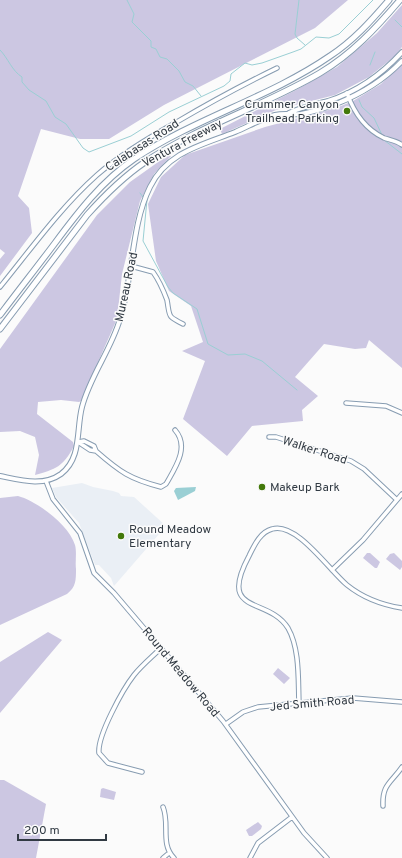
<svg xmlns="http://www.w3.org/2000/svg" width="402" height="858" font-family="Overpass,sans-serif">
  <rect width="100%" height="100%" fill="#fbfbfb"/>
  <!-- built -->
  <path fill="#eaeff5" d="M 82,483 L 93,487 L 113,491 L 119,493 L 121,496 L 134,497 L 166,526 L 114,586 L 111,578 L 99,565 L 95,565 L 79,523 L 56,497 L 52,488 Z"/>
  <!-- green -->
  <path fill="#ccc7e2" d="M 0,0 L 348,0 L 315,28 L 164,105 L 109,139 L 80,139 L 41,129 L 18,196 L 29,208 L 32,233 L 0,276 L 0,259 L 5,253 L 0,249 Z
    M 402,5 L 402,47 L 395,56 L 369,77 L 335,95 L 276,110 L 222,134 L 220,129 L 298,89 L 337,67 L 377,33 Z
    M 402,62 L 402,368 L 369,340 L 366,348 L 355,349 L 324,344 L 295,377 L 318,396 L 302,410 L 303,421 L 252,426 L 227,456 L 183,419 L 205,361 L 182,351 L 203,342 L 191,306 L 169,291 L 156,261 L 148,204 L 161,177 L 185,155 L 265,127 L 336,108 L 353,101 L 381,84 Z
    M 168,155 L 171,156 L 154,174 L 140,201 L 122,274 L 117,319 L 81,401 L 79,402 L 61,400 L 38,402 L 37,414 L 73,442 L 74,446 C 63,467 56,469 35,475 L 39,455 L 35,437 L 20,431 L 0,432 L 0,349 L 97,215 L 130,182 Z
    M 18,496 C 37,501 69,525 75,545 C 77,552 75,562 76,569 C 76,580 76,587 67,594 L 0,625 L 0,498 Z
    M 367,553 L 370,553 L 380,562 L 377,568 L 375,568 L 363,558 Z
    M 394,553 L 402,561 L 402,567 L 400,570 L 386,559 L 390,554 Z
    M 48,632 L 62,640 L 0,713 L 0,662 Z
    M 278,668 L 290,678 L 284,684 L 273,674 Z
    M 0,780 L 4,780 L 46,804 L 36,858 L 0,858 Z
    M 103,788 L 116,792 L 114,800 L 100,797 L 101,789 Z
    M 258,822 L 262,826 L 261,829 L 252,836 L 249,836 L 246,830 Z"/>
  <!-- water -->
  <path fill="#9acfd4" d="M 196,487 L 195,491 L 178,500 L 174,491 L 176,488 Z"/>
  <g fill="none" stroke-linecap="round" stroke-linejoin="round">
    <!-- stream -->
    <path stroke="#9acfd4" stroke-width="1" d="M 127,0 L 134,14 L 132,22 L 151,41 L 151,47 L 156,49 L 160,57 L 167,59 L 179,71 L 185,82 L 193,86 L 201,96
      M 299,0 L 295,34 L 297,38 L 305,45
      M 395,20 L 402,27
      M 0,50 C 8,58 12,71 22,77 L 22,82 L 29,90 L 46,101 L 55,117 L 66,124 L 83,148 L 89,152 L 131,136 L 169,112 L 224,86 L 230,81 L 231,74 L 245,63 L 252,65 L 262,63 L 293,52 L 301,49 L 316,37 L 329,38 L 339,34 L 373,0
      M 370,65 L 375,52
      M 359,100 L 362,107 L 374,118 L 382,135
      M 384,140 L 402,154
      M 140,193 L 143,197
      M 147,200 L 143,241 L 168,287 L 173,293 L 197,309 L 208,344 L 228,355 L 245,354 L 262,361 L 297,390"/>
    <!-- minor casing -->
    <g stroke="#879cb1" stroke-width="5.5">
      <path id="minor" d="M 347,93 C 354,113 365,129 384,138 C 390,140 397,141 402,145
        M 131,266 L 153,272 C 158,279 164,292 167,300 C 170,317 167,316 183,324
        M 0,287 C 31,249 60,208 97,175 C 121,154 148,138 175,123 C 209,103 242,85 277,68
        M 346,403 L 386,406 L 402,413
        M 269,437 L 276,437 L 351,461 L 364,469 L 396,499
        M 78,442 L 84,441 L 94,446 L 96,451 C 120,472 130,479 161,487 L 166,484 C 175,468 190,447 175,430
        M 78,442 L 90,450 L 96,451
        M 46,481 L 53,499 L 80,533 L 94,573 L 114,593 L 223,721 L 304,833 L 327,858
        M 332,570 L 363,540 L 402,494
        M 299,703 C 298,680 300,649 288,628 C 268,596 217,616 249,556 C 254,546 260,532 272,529 C 296,521 329,570 347,585 C 362,597 382,605 402,608
        M 226,724 L 243,712 L 258,707 L 353,698 L 402,702
        M 142,772 L 108,763 L 99,753 C 97,736 123,689 134,675 C 142,665 152,657 161,648
        M 383,806 C 382,784 391,783 402,767
        M 163,807 C 170,824 160,844 174,858
        M 163,858 L 169,853
        M 250,858 L 258,843 L 292,817"/>
    </g>
    <!-- major casing -->
    <g stroke="#879cb1" stroke-width="6">
      <path id="major" d="M 289,113 C 301,107 314,105 328,101 C 356,92 382,74 402,52
        M 0,476 C 20,480 43,487 61,474 C 82,458 76,430 82,407 C 90,376 111,350 120,319 C 133,279 131,225 150,187 C 167,152 202,145 235,132 C 249,126 261,119 275,115 C 284,113 293,115 301,114 C 313,112 325,108 336,104 C 361,94 384,80 402,61"/>
    </g>
    <!-- highway casing -->
    <g stroke="#879cb1" stroke-width="7">
      <path id="highway" d="M 0,315 C 18,291 37,267 55,243 C 78,212 102,181 134,159 C 195,118 269,98 330,56 C 353,41 371,21 389,0
        M 0,329 L 87,215 C 104,196 123,177 145,162 C 199,126 264,106 320,73 C 352,54 376,28 400,0"/>
    </g>
    <!-- minor -->
    <use href="#minor" stroke="#fff" stroke-width="3.5"/>
    <!-- major -->
    <use href="#major" stroke="#fff" stroke-width="4"/>
    <!-- highway -->
    <use href="#highway" stroke="#fff" stroke-width="5"/>
  </g>
  <!-- markers -->
  <g fill="#43790a" stroke="#fbfbfb" stroke-width="1.5">
    <circle cx="347" cy="111" r="4"/>
    <circle cx="262" cy="487" r="4"/>
    <circle cx="121" cy="536" r="4"/>
  </g>
  <g text-anchor="middle" stroke-width="3" stroke-linejoin="round" paint-order="stroke">
    <!-- poi labels -->
    <g font-size="12" fill="#313a43" stroke="#fbfbfb" text-anchor="start">
      <text x="339" y="108" text-anchor="end">Crummer Canyon<tspan x="339" dy="14">Trailhead Parking</tspan></text>
      <text x="270" y="491">Makeup Bark</text>
      <text x="129" y="533">Round Meadow<tspan x="129" dy="14">Elementary</tspan></text>
    </g>
    <!-- street labels -->
    <g font-size="12" fill="#313a43" stroke="#fbfbfb">
      <text transform="translate(182 143) rotate(-28)" y="4">Ventura Freeway</text>
      <text transform="translate(142 145) rotate(-33)" y="4">Calabasas Road</text>
      <text transform="translate(126 287) rotate(-78)" y="4">Mureau Road</text>
      <text transform="translate(315 450) rotate(18)" y="4">Walker Road</text>
      <text transform="translate(181 672) rotate(50)" y="4">Round Meadow Road</text>
      <text transform="translate(312 703) rotate(-5)" y="4">Jed Smith Road</text>
    </g>
  </g>
  <!-- scale -->
  <path d="M18 834v6h88v-6" fill="none" stroke="#313a43" stroke-width="2"/>
  <text x="24" y="834" font-size="12" fill="#313a43" stroke="#fbfbfb" stroke-width="3" paint-order="stroke">200 m</text>
</svg>
